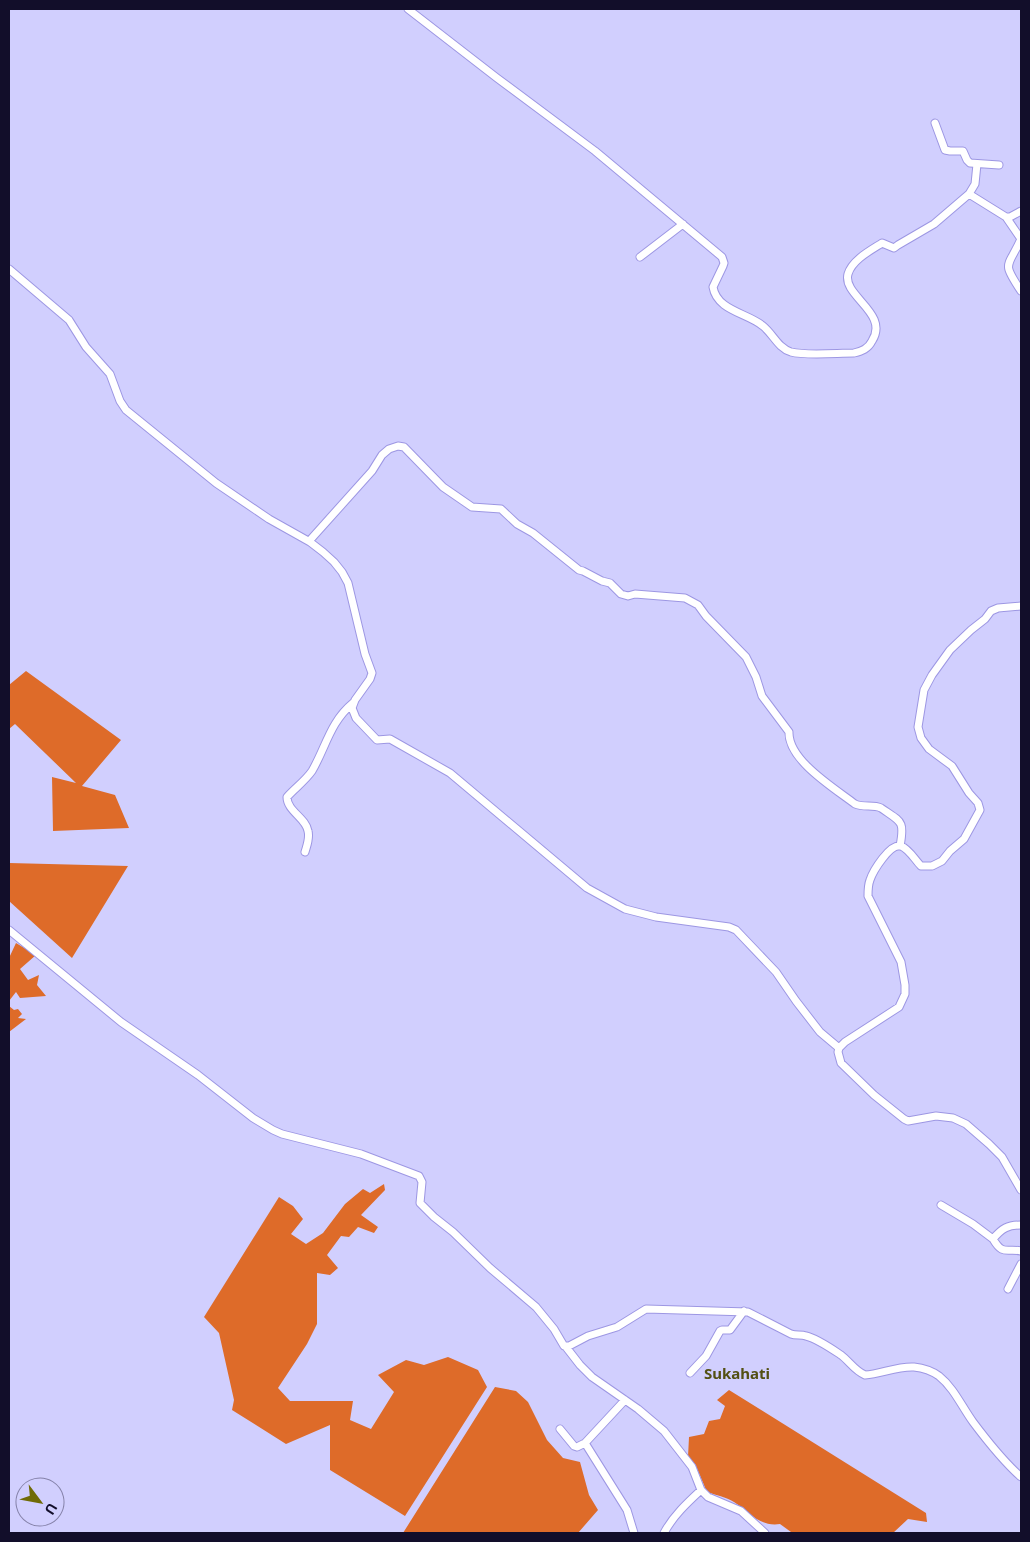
<svg xmlns="http://www.w3.org/2000/svg" width="1030" height="1542" font-family="'Noto Sans',sans-serif">
  <rect width="100%" height="100%" fill="#d1cffe"/>
  <!-- forest -->
  <path fill="#de6b29" d="M 26,671 L 121,740 L 82,786 L 115,795 L 129,828 L 53,831 L 52,777 L 76,783 L 15,724 L 9,729 L 9,685 Z
    M 9,863 L 128,866 L 72,958 L 9,901 Z
    M 16,943 L 36,955 L 20,969 L 28,980 L 39,975 L 37,985 L 46,996 L 20,998 L 16,992 L 9,1001 L 9,958 Z
    M 9,1006 L 14,1010 L 18,1009 L 22,1014 L 18,1018 L 26,1019 L 9,1032 Z
    M 384,1184 L 385,1190 L 361,1215 L 378,1227 L 374,1233 L 358,1227 L 349,1237 L 341,1236 L 327,1255 L 338,1268 L 330,1275 L 317,1273 L 317,1324 L 307,1344 L 278,1388 L 290,1401 L 353,1401 L 350,1420 L 371,1429 L 394,1392 L 378,1375 L 406,1360 L 424,1365 L 448,1357 L 478,1370 L 487,1387 L 405,1516 L 330,1470 L 330,1425 L 286,1444 L 232,1410 L 234,1400 L 219,1333 L 204,1317 L 279,1197 L 293,1206 L 303,1219 L 291,1234 L 306,1244 L 323,1233 L 345,1204 L 363,1189 L 370,1193 Z
    M 495,1387 L 516,1391 L 528,1402 L 547,1440 L 563,1458 L 580,1462 L 589,1495 L 598,1510 L 578,1533 L 403,1533 Z
    M 729,1390 L 926,1513 L 927,1522 L 908,1519 L 893,1533 L 790,1533 L 791,1532 L 780,1524 C 759,1527 750,1512 734,1502 C 726,1497 716,1495 707,1492 L 695,1464 L 688,1457 L 689,1437 L 704,1434 L 709,1421 L 720,1419 L 725,1406 L 717,1400 Z"/>
  <g fill="none" stroke-linecap="round" stroke-linejoin="round">
    <!-- minor casing -->
    <g stroke="#9d97e3" stroke-width="9">
      <path id="minor" d="M 408,9 L 497,78 L 595,151 L 722,257 L 724,263 L 723,266 L 713,287 C 717,311 748,313 763,326 C 773,334 778,348 791,352 C 806,356 837,353 854,353 C 862,351 868,349 872,341 C 890,313 842,296 848,274 C 852,260 871,250 882,243 L 894,248 L 898,245 L 934,224 L 969,194 L 1006,217 L 1010,217 L 1021,211
        M 935,123 L 945,150 L 950,151 L 963,151 L 967,160 L 970,163 L 999,165
        M 969,194 L 975,184 L 977,164
        M 1006,217 L 1021,239
        M 1021,239 C 1008,268 1001,261 1021,291
        M 640,257 L 683,224
        M 9,269 L 69,320 L 86,347 L 110,374 L 120,401 L 126,410 L 216,483 L 269,519 L 310,542 L 323,552 L 334,562 L 342,572 L 348,583 L 365,654 L 372,673 L 370,679 L 355,700 L 352,708 L 356,718 L 377,740 L 390,739 L 450,773 L 587,888 L 625,909 L 656,917 L 729,927 L 736,930 L 776,972 L 796,1001 L 820,1032 L 839,1048
        M 310,542 L 311,539 L 372,471 L 382,455 L 389,449 L 398,446 L 404,447 L 443,487 L 472,507 L 501,509 L 517,524 L 533,533 L 579,570 L 583,571 L 602,581 L 610,583 L 621,594 L 628,596 L 635,594 L 685,598 L 698,605 L 706,616 L 746,657 L 756,677 L 762,696 L 789,732 C 788,760 834,788 855,804 C 864,808 873,804 881,808 C 901,822 905,820 900,846
        M 1021,606 L 998,608 L 991,611 L 985,619 L 971,630 L 950,650 L 932,675 L 924,690 L 918,727 L 921,738 L 929,749 L 952,766 L 969,793 L 978,803 L 980,810 L 964,839 L 950,851 L 942,861 L 932,866 L 921,866 C 915,860 909,849 901,846 C 890,843 873,871 870,880 C 868,885 868,890 868,896 L 901,962 L 905,985 L 905,994 L 899,1007 L 845,1042 L 839,1048 L 838,1052 L 841,1063 L 874,1095 L 904,1119 L 908,1121 L 936,1116 L 953,1118 L 966,1124 L 989,1144 L 1002,1157 L 1021,1190
        M 305,852 C 307,845 310,838 308,831 C 306,818 287,811 287,797 C 295,788 305,781 312,771 C 326,747 330,722 353,703
        M 9,930 L 121,1022 L 198,1075 L 253,1118 L 273,1130 L 282,1134 L 361,1154 L 419,1176 L 422,1182 L 420,1203 L 434,1217 L 453,1232 L 490,1268 L 536,1307 L 554,1329 L 564,1346 L 569,1346 L 588,1336 L 617,1327 L 646,1309 L 748,1312 L 791,1334 C 796,1336 801,1334 806,1336 C 816,1338 832,1349 841,1355 C 849,1361 855,1371 865,1375 C 881,1374 897,1366 914,1367 C 923,1368 932,1371 939,1376 C 954,1388 962,1407 973,1422 C 988,1442 1003,1461 1021,1477
        M 941,1205 L 973,1224 L 993,1239 C 1002,1228 1008,1225 1021,1225
        M 993,1239 C 1003,1256 1006,1248 1021,1251
        M 1008,1289 L 1021,1264
        M 566,1347 L 580,1365 L 592,1377 L 638,1409 L 664,1431 L 692,1467 L 701,1490 L 708,1497 L 741,1511 L 765,1533
        M 690,1373 L 706,1356 L 720,1331 L 722,1330 L 730,1330 L 744,1311
        M 560,1429 L 574,1446 L 577,1447 L 585,1443 L 625,1400
        M 585,1443 L 627,1510 L 634,1533
        M 664,1533 C 673,1516 687,1503 701,1490"/>
    </g>
    <!-- minor -->
    <use href="#minor" stroke="#fff" stroke-width="7"/>
  </g>
  <g text-anchor="middle" stroke-width="5" stroke-linejoin="round" paint-order="stroke">
    <!-- quarter labels -->
    <g font-size="15" font-weight="bold" fill="#535013" stroke="#d1cffe">
      <text x="737" y="1379">Sukahati</text>
    </g>
  </g>
  <!-- border -->
  <rect width="1030" height="1542" fill="none" stroke="#120e2a" stroke-width="20"/>
  <!-- north arrow -->
  <g transform="translate(40 1502) rotate(122)"><circle r="24" fill="#d1cffe" stroke="#8582a9"/>
  <path d="M0-4L9 19L0 12L-9 19Z" fill="#706b07"/>
  <text y="-8" font-size="14" font-weight="bold" text-anchor="middle" fill="#120e2a">U</text>
  </g>
</svg>
